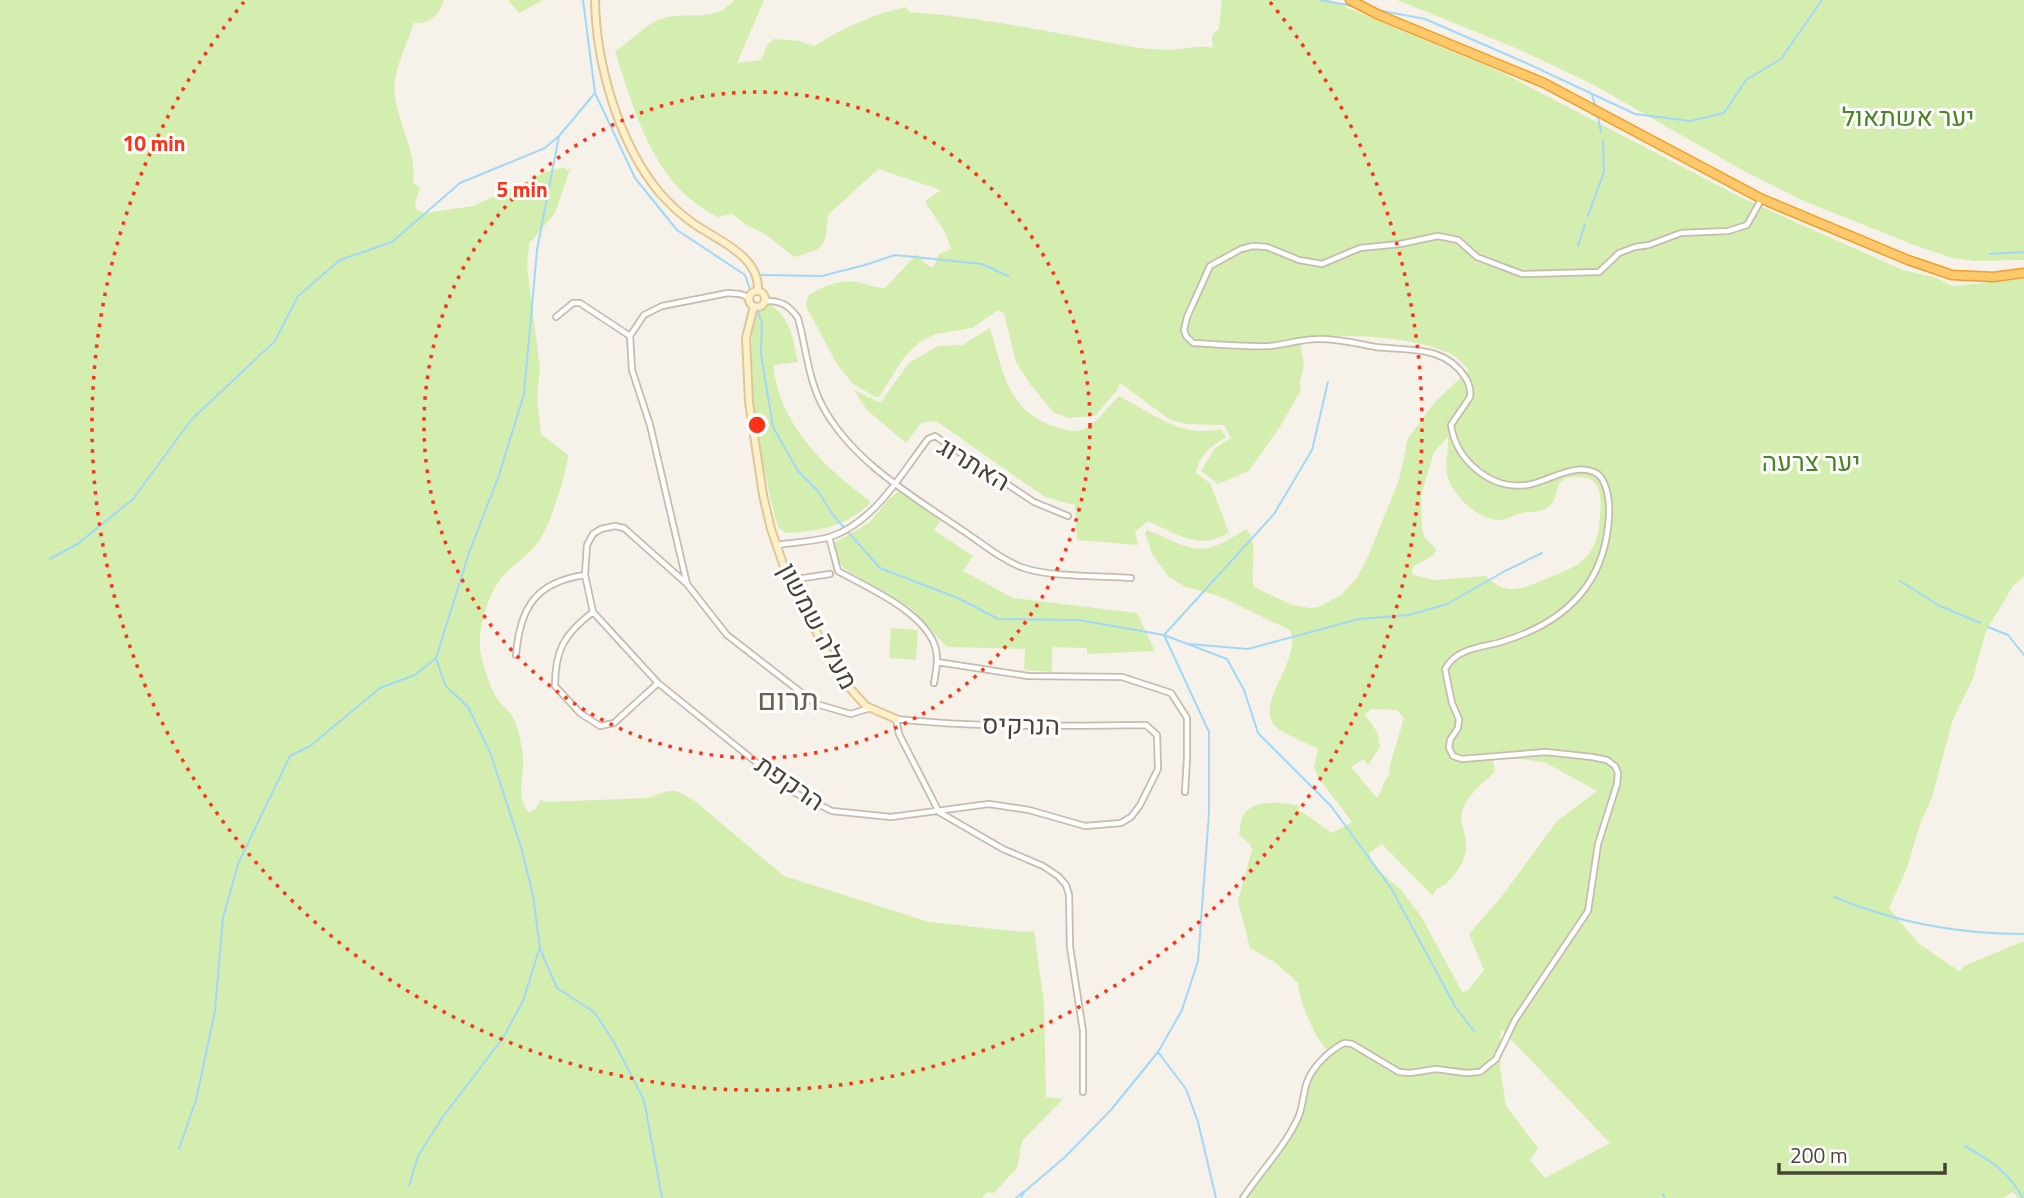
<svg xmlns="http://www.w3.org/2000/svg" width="2024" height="1198" font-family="'Titillium Web',Heebo,sans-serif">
  <rect width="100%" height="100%" fill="#f6f2e9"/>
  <!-- green -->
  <path fill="#d4eeaf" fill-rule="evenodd" d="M 0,0 L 444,0 C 438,16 432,23 414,23 C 408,41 398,61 395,81 C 390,113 419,149 413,183 L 420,187 L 415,203 L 417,210 L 425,213 L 473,206 L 546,172 L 564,167 L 567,171 L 571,167 L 555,213 L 529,244 L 527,266 L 540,369 L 537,399 L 541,434 L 568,455 C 566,477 549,529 536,545 C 527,556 514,564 504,575 C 488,592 476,632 481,655 C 484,667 489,684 495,695 C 503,710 512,709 518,730 C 521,741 524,757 523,767 C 522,785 517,798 529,813 L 536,808 L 541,799 L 544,802 L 648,798 L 667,791 L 677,791 L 695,801 L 784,876 L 929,922 L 1023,932 L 1034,931 L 1044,1003 L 1046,1097 L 1063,1099 L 1022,1141 L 1017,1168 L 994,1193 L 987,1192 L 982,1198 L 0,1198 Z
    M 508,0 L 543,0 L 519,13 Z
    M 734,0 L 764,0 L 737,63 L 761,60 L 768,44 L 774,39 L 799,41 L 814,46 C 843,28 873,14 906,7 L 909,12 C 984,17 1059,34 1133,47 C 1145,49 1159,50 1171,50 C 1186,49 1199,44 1213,48 L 1212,35 L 1219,28 L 1222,0 L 1329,0 L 1503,73 L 1744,199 L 1903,270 L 1934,277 L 1953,286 L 2024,279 L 2024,576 L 2013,586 L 1986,631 L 1973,678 L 1952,722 L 1932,798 L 1921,821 L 1907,868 L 1889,908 L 1918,943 L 1959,971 L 1966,965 L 2024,941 L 2024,1198 L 2018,1198 L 2013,1192 L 2003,1198 L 1242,1198 L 1274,1163 L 1314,1075 L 1330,1053 C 1315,1040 1300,1003 1298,983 L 1276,963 L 1250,948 L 1238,901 L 1252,849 L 1248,842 L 1239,835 C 1240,830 1240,823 1242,818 C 1251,797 1283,803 1300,806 L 1298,809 L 1332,833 L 1352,822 L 1318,777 L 1314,767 L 1318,749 C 1307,743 1281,733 1274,725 C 1255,703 1303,658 1290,630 L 1219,596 L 1186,587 L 1169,577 L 1153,556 L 1145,533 L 1147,530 C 1197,550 1198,560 1246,529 C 1260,544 1249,569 1254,587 L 1292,605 L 1310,608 L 1319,607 L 1341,595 L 1356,579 L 1367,559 L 1399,480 L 1408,438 L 1434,403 L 1469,370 C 1463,364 1456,356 1449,353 C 1408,335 1343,334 1299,337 L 1304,364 L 1300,382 L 1301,390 L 1281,425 L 1249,471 L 1218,484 L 1201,471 L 1215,448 L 1231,438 L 1224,425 L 1185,424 L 1169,419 L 1120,383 L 1118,389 L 1095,416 L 1068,418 L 1053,412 L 1030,384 L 1016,362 L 1004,313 L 998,310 L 972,328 L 936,334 L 921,341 L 905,356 L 879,397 L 875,397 L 852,383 L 837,364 L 806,306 L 808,296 C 821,287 840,279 857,282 C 868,284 874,288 885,288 L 917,254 L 926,264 L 933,268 L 939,254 L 951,249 C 948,232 933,216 925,201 L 941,190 L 878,169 L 828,215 C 824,249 828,247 794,257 L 765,234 L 746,225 L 733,214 L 717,217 C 709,212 701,208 694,202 C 650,169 631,102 615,51 C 631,42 643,25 661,19 C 688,10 715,24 734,0 ZM 1448,437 C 1449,448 1445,462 1447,474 C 1452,496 1478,520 1501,520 C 1508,519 1514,515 1521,513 C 1529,511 1539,513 1547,508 C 1564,497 1548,474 1581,477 C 1588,478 1591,478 1595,483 C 1602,494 1601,502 1600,514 C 1598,559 1581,565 1543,580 C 1533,584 1520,591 1508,589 C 1499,588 1492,581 1485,576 L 1435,580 L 1413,575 L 1412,571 L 1414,566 L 1434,555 L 1436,549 L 1425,538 L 1422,529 L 1421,496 L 1434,452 ZM 1371,709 L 1397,710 L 1404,718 L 1390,765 L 1389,775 C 1382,782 1383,790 1377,798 L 1351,767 L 1364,759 L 1368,765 L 1380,747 L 1378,733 L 1365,715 ZM 1493,759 L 1521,759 L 1544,762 L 1597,791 L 1557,821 L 1502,896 L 1469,934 L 1484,970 L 1468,990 L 1462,992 L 1421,916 L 1402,891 L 1373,865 L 1369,853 L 1382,844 L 1433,896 L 1436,889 C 1453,883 1468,860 1466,841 C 1465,830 1458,821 1463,809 C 1469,793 1483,783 1495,772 ZM 1501,1029 L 1610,1143 L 1545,1178 L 1530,1160 L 1538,1148 L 1506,1106 L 1500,1067 Z
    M 1397,0 L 2024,0 L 2024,260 L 1975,261 L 1952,258 L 1914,245 L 1806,202 L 1742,170 L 1594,85 L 1518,49 Z
    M 769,304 C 791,318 793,338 798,362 L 773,365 C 780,426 824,467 871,502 C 847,527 819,531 786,533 L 778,527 C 760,463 745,379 754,312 Z
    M 990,328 C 1003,370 1007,412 1056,427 C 1066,430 1078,434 1088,427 C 1099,420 1109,406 1119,396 C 1155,414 1179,438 1221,429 L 1226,437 C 1212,445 1198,457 1196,473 L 1210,483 L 1229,532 C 1202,552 1174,533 1148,521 L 1135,532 L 1138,545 L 1077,540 L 1075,505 L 1045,497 L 936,421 L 921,423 L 906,443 L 867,410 L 853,389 L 880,403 L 909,363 L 938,346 L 962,345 Z
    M 899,491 L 941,520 L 934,530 L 973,556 L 963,571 L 1013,598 L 1137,613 L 1155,651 L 1087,654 L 1087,648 L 1052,647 L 1052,672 L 1024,670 L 1025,649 L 948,647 L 943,643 L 912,609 L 845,569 C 839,563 834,552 834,543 L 869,523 L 889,499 Z
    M 891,628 L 918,630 L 916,660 L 889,658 Z"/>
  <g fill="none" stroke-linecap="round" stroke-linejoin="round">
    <!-- stream -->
    <path stroke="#a1d8f8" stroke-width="2" d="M 583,0 L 595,93 L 635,178 L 677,230 L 745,275 L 755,304
      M 1320,0 L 1352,6
      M 1382,11 L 1425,19 L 1524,62 L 1635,114 L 1690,121 L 1724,113 L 1746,80 L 1781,59 L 1822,0
      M 1592,95 L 1595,105
      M 1598,117 L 1601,132
      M 559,136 L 537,250 L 524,394 L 499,475 L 469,553 L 436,658 L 445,685 L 468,707 L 490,752 L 521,847 L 533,895 L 540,949 L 557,988 L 594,1012 L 614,1042 L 644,1100 L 662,1198
      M 1588,216 L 1604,172 L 1603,141
      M 1578,246 L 1585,224
      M 1990,254 L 2024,252
      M 760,275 L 822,276 L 865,265 L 895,255 L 982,264 L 1008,276
      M 757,309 L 762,323 L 761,354 L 773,427 L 798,471 L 818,491 L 833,515 L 880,568 L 960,599 L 998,619 L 1079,620 L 1164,635 L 1227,659 L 1244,690 L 1258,733 L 1331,806 L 1391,888 L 1456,1008 L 1474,1031
      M 50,559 L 79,543 L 133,499 L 191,420 L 275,341 L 298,296 L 340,260 L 392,242 L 460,183 L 545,148 L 559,136 L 595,93
      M 1900,581 L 1940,606 L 1980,623
      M 1988,627 L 2008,635 L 2024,655
      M 1190,644 L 1248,649 L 1359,619 L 1409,615 L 1447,604 L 1505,571 L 1542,553
      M 1834,897 C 1894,922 1959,934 2024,934
      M 1158,1052 L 1186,1089 L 1198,1122 L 1216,1198
      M 1965,1146 C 1992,1162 2007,1170 2023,1198
      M 179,1149 L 196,1100 L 215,1011 L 223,918 L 238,864 L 290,756 L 310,746 L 380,688 L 415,675 L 436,658
      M 409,1186 L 418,1156 L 442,1118 L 503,1038 L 523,1001 L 539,950
      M 1663,1194 L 1665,1198
      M 1016,1198 L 1023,1192
      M 1021,1198 L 1024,1192 L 1064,1158 L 1110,1111 L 1158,1052 L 1182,1010 L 1198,961 L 1209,813 L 1209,732 L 1164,635 L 1274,514 L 1312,450 L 1328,382"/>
    <!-- street casing -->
    <g stroke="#c6bcae" stroke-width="8">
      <path id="street" d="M 750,298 L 740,294 L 728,293 L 662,306 L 644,315 L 630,336 L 632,370 L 650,425 L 687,584 L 727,635 L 816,704 L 851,714 L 870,708
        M 765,301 C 780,300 789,305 798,318 C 806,347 808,378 822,405 C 851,461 914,497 965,532 C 983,544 1003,561 1024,568 C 1050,577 1102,576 1131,578
        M 556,317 L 573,303 L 580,303 L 630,336
        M 829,537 L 838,571 C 868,588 923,611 935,646 C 939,658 936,671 934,683
        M 777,545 C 794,542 813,542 830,537 C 875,522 901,474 928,439 L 935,436 L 1034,502 L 1068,516
        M 790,580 L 830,574
        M 687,584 L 624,528 L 615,526 L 601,529 L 593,534 L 587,545 L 585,575 L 593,612 L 658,683 L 793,792 L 832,811 L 891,817 L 989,804 L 1029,810 L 1085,826 L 1121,823 L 1131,817 L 1140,805 L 1158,769 L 1157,735 L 1146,725 C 1063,726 979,728 896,719 L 899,734 L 939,812 L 1003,849 L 1043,866 L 1058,876 L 1066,885 L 1069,895 L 1070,947 L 1083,1031 L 1083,1092
        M 593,612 C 564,634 555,650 555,686 L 580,713 L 600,726 L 614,723 L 658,683
        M 516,655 C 520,607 536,582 585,575
        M 937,662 L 1028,676 L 1122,677 L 1171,693 L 1187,718 L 1187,759 L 1185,792
        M 1243,1198 C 1261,1171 1284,1148 1298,1118 C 1303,1107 1303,1093 1307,1082 C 1313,1066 1329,1051 1344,1043 L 1352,1044 L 1399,1072 L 1410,1073 L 1436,1069 L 1466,1073 L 1480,1072 L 1496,1059 L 1515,1020 L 1588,911 L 1598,844 L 1617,784 L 1618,773 L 1615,766 L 1607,760 L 1592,757 L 1546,752 L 1462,759 L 1453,756 L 1449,748 L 1450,740 L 1458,728 L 1459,719 L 1452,703 L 1445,669 C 1457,648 1479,648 1501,642 C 1565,623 1606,584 1609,515 C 1610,502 1607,477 1594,472 C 1573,463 1547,482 1527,485 C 1490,490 1456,460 1451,425 L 1470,397 C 1471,389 1469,383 1465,377 C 1444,345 1409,351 1376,347 C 1357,344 1338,338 1317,339 C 1301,339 1285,345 1269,346 C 1244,347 1218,344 1193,343 L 1186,336 L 1184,330 L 1187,317 L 1210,266 L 1241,249 L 1253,246 L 1267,247 L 1299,260 L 1322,264 L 1360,248 L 1400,244 L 1438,236 L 1458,240 L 1477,257 L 1522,274 L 1599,272 L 1619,253 L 1635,247 L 1649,245 L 1681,233 L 1728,231 L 1747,225 L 1761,200"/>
    </g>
    <!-- secondary casing -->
    <g stroke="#dec797" stroke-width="10">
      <path id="secondary" d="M 595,0 C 596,63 618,142 659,192 C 668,202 679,213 690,221 C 715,240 760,254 758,291
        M749 299a8 8 0 1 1 16 0a8 8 0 1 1-16 0Z
        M 754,306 L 746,338 L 749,402 L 763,495 L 771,529 L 783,564 L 825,649 L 847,685 L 866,706 L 896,719"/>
    </g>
    <!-- highway casing -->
    <g stroke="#ed9f2c" stroke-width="11">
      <path id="highway" d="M 1350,0 L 1379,15 L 1544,83 L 1762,199 L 1908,260 L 1952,275 L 1993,277 L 2024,273"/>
    </g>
    <!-- street -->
    <use href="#street" stroke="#fff" stroke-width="4.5"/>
    <!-- secondary -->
    <use href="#secondary" stroke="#fff0ca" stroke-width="6"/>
    <!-- highway -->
    <use href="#highway" stroke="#ffc86b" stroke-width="8"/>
  </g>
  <!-- distance rings -->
  <g fill="none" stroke="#ff3117" stroke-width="3.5" stroke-dasharray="3.5 7">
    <circle cx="757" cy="425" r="333"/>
    <path d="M1270 2A665 665 0 1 1 244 2"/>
  </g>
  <g text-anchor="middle" stroke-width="6" stroke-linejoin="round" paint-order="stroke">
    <!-- park labels -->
    <g font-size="26" fill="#4b8423" stroke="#fff">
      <text x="1908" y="126">יער אשתאול</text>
      <text x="1811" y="471">יער צרעה</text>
    </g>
    <!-- street labels -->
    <g font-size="26" fill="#4b4236" stroke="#fff">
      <text transform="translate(974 464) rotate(31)" y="9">האתרוג</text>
      <text transform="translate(818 626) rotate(62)" y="9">מעלה שמשון</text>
      <text transform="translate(1021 725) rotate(1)" y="9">הנרקיס</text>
      <text transform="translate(790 783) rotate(34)" y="9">הרקפת</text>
    </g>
    <!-- quarter labels -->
    <g font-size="30" fill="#6f604d" stroke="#fff">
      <text x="788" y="710">תרום</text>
    </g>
  </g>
  <circle cx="757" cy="425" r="10" fill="#ff3117" stroke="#fff" stroke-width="3.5"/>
  <g font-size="21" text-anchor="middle" font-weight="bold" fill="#ff3117" stroke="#fff" stroke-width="6" stroke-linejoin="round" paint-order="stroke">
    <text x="154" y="151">10 min</text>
    <text x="522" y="197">5 min</text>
  </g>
  <!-- scale -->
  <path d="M1779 1163v10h166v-10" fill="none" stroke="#4b4236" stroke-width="3.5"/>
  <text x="1790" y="1163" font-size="21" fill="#4b4236" stroke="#ffffff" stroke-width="5" paint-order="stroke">200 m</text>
</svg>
